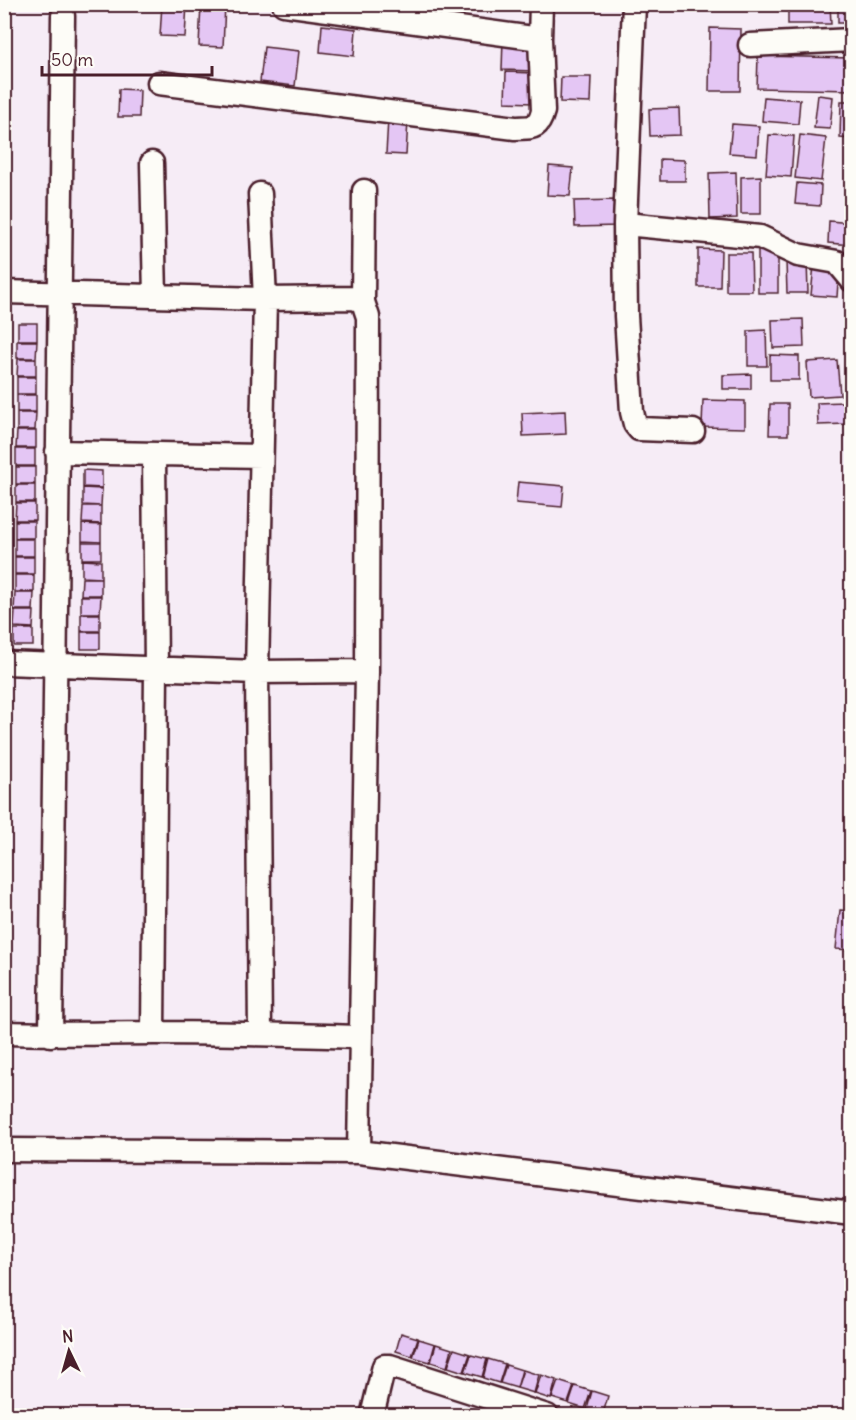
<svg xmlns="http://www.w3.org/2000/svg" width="856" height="1420" font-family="Delius,sans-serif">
  <rect width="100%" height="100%" fill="#f6ecf6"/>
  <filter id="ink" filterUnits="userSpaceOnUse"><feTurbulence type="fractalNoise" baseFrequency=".0167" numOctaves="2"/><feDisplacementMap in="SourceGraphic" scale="12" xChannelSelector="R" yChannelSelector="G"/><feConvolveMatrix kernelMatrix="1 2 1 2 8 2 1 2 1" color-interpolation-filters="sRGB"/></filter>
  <g filter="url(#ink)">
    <!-- building -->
    <path fill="#e4c6f4" stroke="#4a1f2b" stroke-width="1.5" d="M 162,4 L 187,4 L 185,37 L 160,36 Z
      M 201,4 L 225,4 L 223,47 L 199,46 Z
      M 444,4 L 478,4 L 478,10 L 444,7 Z
      M 788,4 L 830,4 L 831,24 L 788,24 Z
      M 838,4 L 852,4 L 852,23 L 838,23 Z
      M 322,25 L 356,29 L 354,56 L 320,52 Z
      M 710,28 L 741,29 L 740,91 L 709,91 Z
      M 503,39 L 535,40 L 534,71 L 502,70 Z
      M 264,47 L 299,51 L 295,86 L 260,82 Z
      M 758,56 L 852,58 L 852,90 L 757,88 Z
      M 506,72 L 534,73 L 533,103 L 505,102 Z
      M 561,77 L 591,77 L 590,103 L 560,102 Z
      M 119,89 L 140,90 L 139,117 L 118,117 Z
      M 818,95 L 833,97 L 830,129 L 814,128 Z
      M 764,97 L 800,100 L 798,124 L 762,121 Z
      M 841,101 L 852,101 L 852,139 L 840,138 Z
      M 679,108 L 680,135 L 650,136 L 649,109 Z
      M 388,119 L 408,120 L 406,155 L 386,154 Z
      M 732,124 L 759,126 L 757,155 L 729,153 Z
      M 769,135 L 794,136 L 791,177 L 766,175 Z
      M 800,135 L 826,138 L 821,181 L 795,178 Z
      M 660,159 L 685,160 L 685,181 L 660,181 Z
      M 549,166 L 573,168 L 570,196 L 547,195 Z
      M 736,172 L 737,218 L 710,219 L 709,173 Z
      M 761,176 L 761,214 L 741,214 L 741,177 Z
      M 797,183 L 821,185 L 820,206 L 795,204 Z
      M 617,200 L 618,226 L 575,227 L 574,201 Z
      M 829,221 L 852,223 L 852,245 L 828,243 Z
      M 698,249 L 721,250 L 720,287 L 698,287 Z
      M 778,250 L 778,293 L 758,293 L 758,251 Z
      M 726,253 L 751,253 L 752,291 L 726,291 Z
      M 786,261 L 807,261 L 808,293 L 787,293 Z
      M 814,265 L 839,267 L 837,297 L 811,295 Z
      M 803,319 L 804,347 L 773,348 L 772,320 Z
      M 18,323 L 37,323 L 37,340 L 18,340 Z
      M 766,330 L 767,366 L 748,366 L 748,331 Z
      M 17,341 L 37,341 L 36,358 L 17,358 Z
      M 770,355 L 799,356 L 799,380 L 770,380 Z
      M 18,359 L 36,359 L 36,376 L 17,376 Z
      M 837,360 L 840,395 L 809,397 L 807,362 Z
      M 751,374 L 751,389 L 723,389 L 723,375 Z
      M 17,377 L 36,377 L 36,394 L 17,394 Z
      M 17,395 L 36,395 L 36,412 L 17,412 Z
      M 703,400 L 745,401 L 745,428 L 702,427 Z
      M 844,402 L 846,424 L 818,425 L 817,403 Z
      M 770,404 L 788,404 L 788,435 L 769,435 Z
      M 565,411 L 566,434 L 523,436 L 522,413 Z
      M 17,413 L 36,413 L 35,430 L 17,430 Z
      M 849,420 L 852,420 L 852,455 L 850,455 Z
      M 17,431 L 36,431 L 36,448 L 16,448 Z
      M 16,449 L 35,449 L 35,466 L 16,466 Z
      M 16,467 L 35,467 L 35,484 L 16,484 Z
      M 83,470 L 102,471 L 102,488 L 83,487 Z
      M 518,482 L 564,486 L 562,507 L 516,503 Z
      M 16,485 L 35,485 L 35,502 L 16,502 Z
      M 83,488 L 102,489 L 101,506 L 83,505 Z
      M 16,503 L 35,503 L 35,520 L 15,520 Z
      M 83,506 L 101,506 L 101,524 L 82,523 Z
      M 15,521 L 34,521 L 34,538 L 15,538 Z
      M 82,524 L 101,525 L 101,542 L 82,541 Z
      M 15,539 L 34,539 L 34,556 L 15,556 Z
      M 82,542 L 101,542 L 101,559 L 82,559 Z
      M 15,557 L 34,557 L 34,574 L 15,574 Z
      M 82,560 L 101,561 L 101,578 L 82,577 Z
      M 15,575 L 34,575 L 34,592 L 15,592 Z
      M 82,578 L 101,578 L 101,595 L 81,595 Z
      M 15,593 L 34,593 L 33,610 L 14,610 Z
      M 81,596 L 101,596 L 100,613 L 81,613 Z
      M 15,611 L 34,611 L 33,628 L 14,627 Z
      M 81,614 L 100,614 L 100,631 L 81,631 Z
      M 14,629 L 33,629 L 33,646 L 14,646 Z
      M 81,632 L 100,632 L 100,649 L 81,649 Z
      M 840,910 L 852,911 L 852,950 L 836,949 Z
      M 401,1333 L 418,1338 L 412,1356 L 396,1351 Z
      M 419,1339 L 435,1344 L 430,1362 L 413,1357 Z
      M 436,1344 L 452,1349 L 447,1367 L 431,1362 Z
      M 454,1349 L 470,1354 L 464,1372 L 448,1367 Z
      M 471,1355 L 487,1359 L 482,1377 L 465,1372 Z
      M 488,1359 L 505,1364 L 499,1383 L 483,1378 Z
      M 506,1365 L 522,1370 L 517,1388 L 500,1383 Z
      M 523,1370 L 539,1375 L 534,1393 L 517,1388 Z
      M 541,1375 L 556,1380 L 551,1399 L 535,1394 Z
      M 558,1381 L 574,1386 L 568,1403 L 552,1398 Z
      M 575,1386 L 591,1391 L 585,1409 L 569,1404 Z
      M 592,1391 L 608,1396 L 603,1414 L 587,1409 Z"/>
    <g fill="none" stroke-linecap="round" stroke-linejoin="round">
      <!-- street casing -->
      <g stroke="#4a1f2b" stroke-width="27">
        <path id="street" d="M 284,4 L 540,39
          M 634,4 L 625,224 L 626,316 L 632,412 L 635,424 L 639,429 L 693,431
          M 750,45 L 852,40
          M 159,83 L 515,128 C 532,127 538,130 543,111 L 540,39 L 541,4
          M 152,163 L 155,296
          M 260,194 L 265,299 L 257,672 L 260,1034
          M 625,224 L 760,237 L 798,255 L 837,262 L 852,280
          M 4,292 L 265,299 L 354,298 L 363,302
          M 57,452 L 261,456
          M 4,663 L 257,672 L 367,671
          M 4,1033 C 55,1035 105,1033 155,1033 C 224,1033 292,1035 361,1037
          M 153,1033 L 156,669 L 154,455
          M 51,1035 L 63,16
          M 4,1150 L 359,1152 L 852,1213
          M 359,1152 L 367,671 L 368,317 L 363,302 L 364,191
          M 372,1416 L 384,1366 L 390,1366 L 547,1416"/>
      </g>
      <!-- street -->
      <use href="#street" stroke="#fdfcf7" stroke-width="22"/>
    </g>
  </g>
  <!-- margin -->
  <rect width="856" height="1420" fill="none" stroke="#fdfcf7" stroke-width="24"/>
  <rect x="12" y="12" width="832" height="1396" fill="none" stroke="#4a1f2b" stroke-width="2" filter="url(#ink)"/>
  <!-- north arrow -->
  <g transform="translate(69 1351) rotate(355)" stroke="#fdfcf7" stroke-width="4.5" paint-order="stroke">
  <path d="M0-4.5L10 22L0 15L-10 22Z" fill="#4a1f2b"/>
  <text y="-9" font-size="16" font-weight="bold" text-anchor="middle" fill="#4a1f2b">N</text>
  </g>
  <!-- scale -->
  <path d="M42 66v9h170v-9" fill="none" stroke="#4a1f2b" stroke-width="3"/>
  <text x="51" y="66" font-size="18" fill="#4a1f2b" stroke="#fdfcf7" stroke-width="4.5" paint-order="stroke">50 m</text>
</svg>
